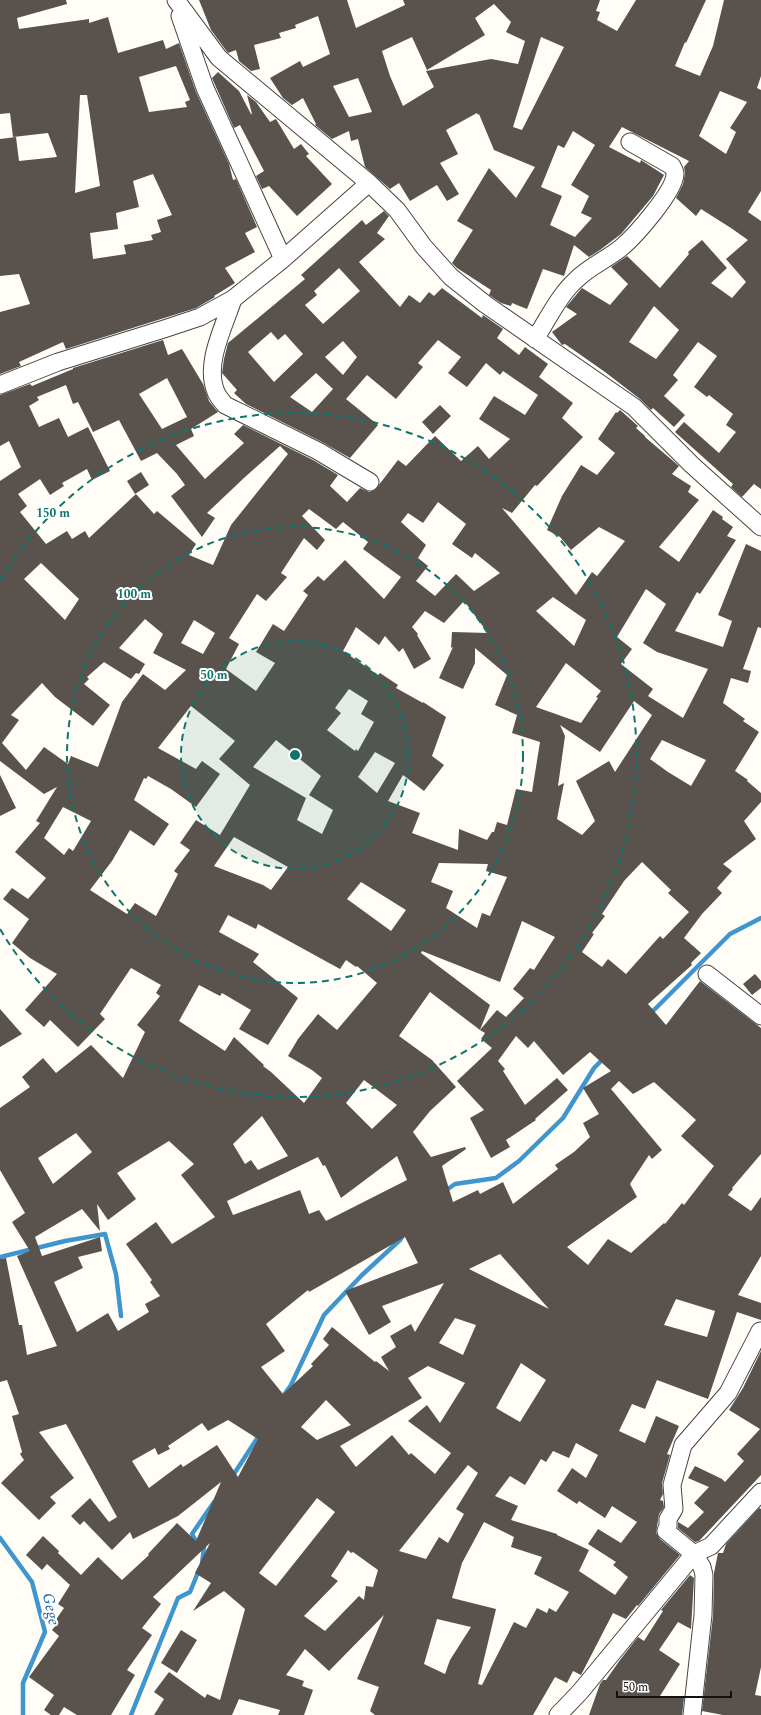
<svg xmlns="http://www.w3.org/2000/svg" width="761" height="1715" font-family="Spectral,serif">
  <rect width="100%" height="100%" fill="#fffdf5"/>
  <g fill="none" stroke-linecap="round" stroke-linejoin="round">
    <!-- stream -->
    <path stroke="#3f96cf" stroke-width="4.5" d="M 650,1014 L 730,934 L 761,918
      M 445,1191 L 455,1184 L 496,1178 L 519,1161 L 563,1118 L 594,1068 L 604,1058
      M 0,1257 L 65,1241 L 105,1234 L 116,1274 L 121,1316
      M 284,1395 L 291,1385 L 324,1315 L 362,1275 L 400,1240 L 403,1235
      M 232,1477 L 260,1434
      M 0,1538 L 32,1582 L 45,1632 L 23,1683 L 23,1715
      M 202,1563 L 204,1548 L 196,1541 L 192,1534 L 214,1502
      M 131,1715 L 178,1598 L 190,1592 L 199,1570"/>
  </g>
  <!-- building -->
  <path fill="#5a524d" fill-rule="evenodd" d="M 0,0 L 66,0 L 67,4 L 17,18 L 19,29 L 89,19 L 89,23 L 108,17 L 118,53 L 163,40 L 166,49 L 179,43 L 196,92 L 229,164 L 233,180 L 236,179 L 257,227 L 245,233 L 255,252 L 225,268 L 235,283 L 214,296 L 215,297 L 196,308 L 66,349 L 63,342 L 19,362 L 21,366 L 0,374 L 0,312 L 30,304 L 19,274 L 0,276 L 0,139 L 16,137 L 19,161 L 57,157 L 48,133 L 13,137 L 10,113 L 0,114 ZM 176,66 L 190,100 L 185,102 L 187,107 L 149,112 L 139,77 ZM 80,95 L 87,95 L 100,186 L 75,193 ZM 153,174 L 172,215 L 157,220 L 161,232 L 151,235 L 153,240 L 124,245 L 126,254 L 93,259 L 90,233 L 118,229 L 116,213 L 139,207 L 133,181 Z
    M 199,0 L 347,0 L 356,28 L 405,5 L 403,0 L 600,0 L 596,11 L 600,12 L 597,20 L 617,31 L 636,0 L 706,0 L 686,43 L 685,42 L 675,66 L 700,76 L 713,46 L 724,0 L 761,0 L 761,76 L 757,88 L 761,90 L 761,191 L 748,212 L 761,221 L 761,489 L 754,484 L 742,497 L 731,487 L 733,484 L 675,432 L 684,422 L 719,453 L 736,432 L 726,425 L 733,414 L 709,395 L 707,397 L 694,387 L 717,356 L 698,342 L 673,375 L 678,380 L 664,396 L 685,415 L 674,427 L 653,408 L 651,410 L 640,399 L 605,372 L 565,344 L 562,345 L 552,332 L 577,314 L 566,307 L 582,288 L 610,305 L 628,284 L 611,267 L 627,256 L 660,288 L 689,254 L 688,252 L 702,240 L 727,268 L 711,283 L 732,298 L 746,282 L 726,259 L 748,240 L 731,228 L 701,209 L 696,216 L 676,198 L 683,184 L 685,173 L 684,167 L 689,161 L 622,127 L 609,147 L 640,163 L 641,160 L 664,175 L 653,196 L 621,234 L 600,250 L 589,257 L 574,245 L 564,276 L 543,269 L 527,309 L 512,303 L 511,306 L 501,303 L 489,295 L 491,290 L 457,268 L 452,263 L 473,230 L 457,221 L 489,168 L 516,198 L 535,167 L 494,150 L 479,114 L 478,115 L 477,113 L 446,130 L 458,154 L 440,163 L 459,194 L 447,201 L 437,185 L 410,201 L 399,183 L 390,189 L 365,167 L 358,139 L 351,141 L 349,131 L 332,139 L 315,125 L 316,124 L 303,98 L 292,105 L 283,98 L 270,78 L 300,61 L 303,67 L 330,54 L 318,16 L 295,25 L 296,28 L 279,33 L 281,38 L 254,45 L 260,69 L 251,71 L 239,61 L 236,50 L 228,53 L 211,30 ZM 494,4 L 511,22 L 506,32 L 525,41 L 518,64 L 491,59 L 426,71 L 434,87 L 403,106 L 390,76 L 382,51 L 412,37 L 427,70 L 485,35 L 475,18 ZM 541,37 L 564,47 L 522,130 L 513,127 ZM 358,78 L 372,112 L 349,117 L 333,86 ZM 720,91 L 747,102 L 730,128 L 736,132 L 726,154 L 699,136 ZM 573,131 L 595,145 L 571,185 L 589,196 L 581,213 L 592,218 L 575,237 L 550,225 L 562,196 L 541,187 L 558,145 L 564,148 ZM 654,306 L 679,330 L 656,359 L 629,342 Z
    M 218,72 L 239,91 L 251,114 L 252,114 L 247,95 L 256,102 L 270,122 L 276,119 L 294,149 L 301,144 L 309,154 L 306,156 L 332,184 L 297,216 L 269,186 L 262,189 L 256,176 L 264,171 L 240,125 L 234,128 L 212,78 Z
    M 384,211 L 389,216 L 377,233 L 385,239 L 359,262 L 400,307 L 409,295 L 420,303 L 429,292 L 434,296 L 442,288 L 482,318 L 483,315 L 503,329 L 497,338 L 519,355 L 525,347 L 548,364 L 539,377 L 573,403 L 562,418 L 583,437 L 537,486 L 535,485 L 512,513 L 502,508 L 576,595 L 592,572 L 597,576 L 625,541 L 599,527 L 571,550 L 560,537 L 547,530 L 562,496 L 581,465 L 597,475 L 615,453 L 598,439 L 616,412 L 617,413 L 620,410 L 638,426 L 636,428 L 645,436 L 645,437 L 679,466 L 672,474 L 691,486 L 688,492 L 699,500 L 659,547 L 679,562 L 713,510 L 723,517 L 722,519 L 733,527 L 727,536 L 736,540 L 700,594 L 697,592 L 675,631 L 723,647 L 732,621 L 718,615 L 746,544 L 761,551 L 761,628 L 758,627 L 743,669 L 751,671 L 748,683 L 731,678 L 723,703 L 745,719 L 743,721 L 759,732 L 735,771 L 748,780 L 747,781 L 761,793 L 761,802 L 744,821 L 756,839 L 723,864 L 732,871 L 717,888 L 722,893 L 702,914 L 684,938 L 701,953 L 691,963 L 692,965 L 648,1004 L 666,1025 L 700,981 L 761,1028 L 761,1154 L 732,1188 L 733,1189 L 728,1195 L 751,1211 L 761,1197 L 761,1256 L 738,1295 L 761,1303 L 761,1320 L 737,1312 L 708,1399 L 657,1380 L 645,1409 L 632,1404 L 619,1431 L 645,1443 L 656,1416 L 679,1426 L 667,1454 L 670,1455 L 662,1483 L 663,1494 L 660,1500 L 663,1501 L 664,1507 L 659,1514 L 656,1533 L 660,1539 L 680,1555 L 638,1606 L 637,1605 L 626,1619 L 613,1613 L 581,1675 L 573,1671 L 567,1683 L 555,1677 L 533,1715 L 375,1715 L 370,1711 L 379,1687 L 357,1679 L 384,1615 L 329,1671 L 305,1649 L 286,1675 L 304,1681 L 302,1686 L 313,1690 L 304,1715 L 278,1715 L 280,1710 L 239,1699 L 232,1715 L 154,1715 L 164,1699 L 154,1692 L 169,1672 L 205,1698 L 207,1694 L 220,1700 L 245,1609 L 224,1591 L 193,1611 L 211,1583 L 195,1573 L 210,1543 L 153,1597 L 161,1604 L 142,1628 L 152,1635 L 127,1670 L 135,1675 L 111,1715 L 77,1715 L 64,1707 L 59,1715 L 51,1715 L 44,1710 L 54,1695 L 29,1677 L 59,1636 L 52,1630 L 58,1623 L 55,1621 L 64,1608 L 58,1604 L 70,1585 L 47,1564 L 42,1570 L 26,1555 L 43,1536 L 59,1551 L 58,1553 L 81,1575 L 98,1557 L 122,1580 L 149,1555 L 148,1554 L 177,1523 L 196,1541 L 221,1482 L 178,1516 L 133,1539 L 130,1532 L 112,1550 L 84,1521 L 80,1525 L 71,1516 L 90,1498 L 109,1522 L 117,1517 L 66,1424 L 39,1432 L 74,1478 L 50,1497 L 56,1503 L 39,1520 L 1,1483 L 24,1460 L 20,1454 L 22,1452 L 12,1416 L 19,1414 L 7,1380 L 0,1382 L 0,1259 L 6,1258 L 19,1325 L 22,1325 L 27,1355 L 57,1346 L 17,1256 L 30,1251 L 12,1222 L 25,1213 L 0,1170 L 0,1108 L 30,1087 L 22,1077 L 43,1058 L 56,1073 L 91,1045 L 123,1078 L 145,1032 L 137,1025 L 160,996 L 156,993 L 161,985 L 131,968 L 100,1014 L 105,1019 L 78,1047 L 50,1020 L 44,1027 L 25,1010 L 57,974 L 30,958 L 12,943 L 29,919 L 3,899 L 12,888 L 28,899 L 46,878 L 15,852 L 40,823 L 36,821 L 57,787 L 44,794 L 0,761 L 0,481 L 21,467 L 9,441 L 0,446 L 0,395 L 30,384 L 32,386 L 73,369 L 73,368 L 163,340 L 168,355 L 182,349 L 203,384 L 209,401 L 218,412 L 191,429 L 194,436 L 176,445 L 205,479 L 244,443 L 234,434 L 243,425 L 313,460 L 338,475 L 330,486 L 347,502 L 360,488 L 369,492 L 375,490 L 398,460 L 406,466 L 435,436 L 461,461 L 478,446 L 489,459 L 510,439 L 479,419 L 494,396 L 525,415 L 538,395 L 503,371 L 500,375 L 486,363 L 467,387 L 448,373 L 461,357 L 438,340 L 418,363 L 423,367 L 396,399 L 367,375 L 346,399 L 378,425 L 350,458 L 322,442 L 246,404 L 234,393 L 237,390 L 222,373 L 224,359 L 228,343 L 305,279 L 301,275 L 362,220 L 366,225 ZM 339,268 L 360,291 L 323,324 L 305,305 L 317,295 L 314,291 ZM 271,332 L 278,340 L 285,334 L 303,354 L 274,382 L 248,352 ZM 343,341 L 357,357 L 343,375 L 325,357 ZM 316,373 L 333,389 L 312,412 L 290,397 ZM 167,378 L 187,417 L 162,429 L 139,394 ZM 66,385 L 73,404 L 78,402 L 93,432 L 119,420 L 141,461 L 157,453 L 177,474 L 185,485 L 171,496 L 202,537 L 215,518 L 207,513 L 245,477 L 280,446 L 288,454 L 231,525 L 213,565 L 189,555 L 196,544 L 157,511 L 154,514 L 136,494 L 89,538 L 85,531 L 72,539 L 67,531 L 46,544 L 20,512 L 27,506 L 18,494 L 40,479 L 50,495 L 64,486 L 62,483 L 87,469 L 92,480 L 110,471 L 88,427 L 68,437 L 59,418 L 39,427 L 29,406 L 39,400 L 37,397 ZM 438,502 L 466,524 L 452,544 L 472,558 L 475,553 L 500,573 L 474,591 L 456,574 L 435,596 L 416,581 L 428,566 L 418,558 L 426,545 L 401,522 L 408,513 L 423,523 ZM 309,509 L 336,529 L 343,522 L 368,542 L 363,549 L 401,577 L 384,599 L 345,560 L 324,581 L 318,576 L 303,591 L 308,595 L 284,631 L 273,624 L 256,652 L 275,663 L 256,691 L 226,669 L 239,644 L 229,638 L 257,594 L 266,601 L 287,577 L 281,573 L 304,538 L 317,550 L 325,540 L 302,516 ZM 41,563 L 79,599 L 65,620 L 24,579 ZM 646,589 L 666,604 L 643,643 L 657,652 L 708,669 L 683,718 L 648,696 L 653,689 L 621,664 L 632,649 L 617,637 ZM 553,597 L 586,620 L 574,646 L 536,611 ZM 464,601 L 488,633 L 452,632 L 451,648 L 453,647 L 439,678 L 463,689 L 475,663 L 475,648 L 507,675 L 495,705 L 517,715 L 512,733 L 540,742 L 532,792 L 516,789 L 507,825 L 497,822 L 494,832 L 492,832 L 487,840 L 459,829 L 458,850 L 412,833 L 420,813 L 388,801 L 403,775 L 424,791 L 444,765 L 432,756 L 446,717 L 423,702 L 423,703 L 396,688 L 398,685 L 380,673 L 378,675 L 343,651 L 356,627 L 379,645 L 385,636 L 399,652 L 403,648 L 414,669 L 431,659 L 417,635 L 418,634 L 412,627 L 425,611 L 444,623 ZM 145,619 L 163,634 L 153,653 L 186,670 L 165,690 L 143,674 L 122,702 L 98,767 L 71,756 L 68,764 L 44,747 L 26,770 L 2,743 L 19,720 L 11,715 L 42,683 L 55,697 L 93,726 L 110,705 L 84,684 L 89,679 L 87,677 L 104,662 L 131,679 L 136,673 L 139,674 L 145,664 L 119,648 ZM 194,620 L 215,633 L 203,654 L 181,643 ZM 566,663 L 601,691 L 596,697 L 598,698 L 581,723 L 536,707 ZM 349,689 L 368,701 L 361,714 L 374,722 L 358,751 L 356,749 L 355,751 L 327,730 L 341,713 L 335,708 ZM 634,701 L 652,715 L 615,772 L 609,761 L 576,781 L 595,821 L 582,835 L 557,819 L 564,783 L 558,786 L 565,736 L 560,725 L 600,752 ZM 191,706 L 235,741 L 219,759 L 250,785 L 220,835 L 196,820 L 180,843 L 190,850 L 174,871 L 178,874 L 156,916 L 135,903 L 127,914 L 90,890 L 112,861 L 130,830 L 154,846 L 169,824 L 134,800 L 144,778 L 146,779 L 148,776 L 171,789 L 196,807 L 220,774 L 202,761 L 196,769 L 158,748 ZM 276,740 L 321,776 L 309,795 L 333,810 L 322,834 L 297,820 L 306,798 L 253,767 ZM 662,740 L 706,760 L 691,786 L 668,772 L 650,759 ZM 375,752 L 395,763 L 377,793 L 358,777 ZM 63,807 L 91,821 L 73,851 L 69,848 L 64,855 L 44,838 ZM 234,837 L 288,867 L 271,890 L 263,885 L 214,866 ZM 642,862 L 671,890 L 668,893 L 689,912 L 663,939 L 660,936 L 626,974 L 608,959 L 602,967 L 582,952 L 594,934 L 592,933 L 605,916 L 602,914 L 624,881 ZM 439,863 L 488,864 L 486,871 L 507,877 L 490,916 L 482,913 L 477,928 L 446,908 L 453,891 L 431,882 ZM 361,882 L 406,910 L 391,931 L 347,899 ZM 228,915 L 256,929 L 258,924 L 340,969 L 346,960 L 356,967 L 357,966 L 377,983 L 337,1030 L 318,1014 L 298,1039 L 288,1056 L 312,1070 L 322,1078 L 304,1103 L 271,1072 L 263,1066 L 264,1065 L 234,1037 L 225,1051 L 179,1021 L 199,985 L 220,996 L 222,993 L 251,1010 L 239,1029 L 268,1045 L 298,998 L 253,962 L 259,954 L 219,932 ZM 522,921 L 555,937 L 534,970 L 530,968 L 513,989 L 524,998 L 506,1017 L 497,1010 L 480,1030 L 485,1033 L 481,1039 L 492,1048 L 457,1081 L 484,1110 L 470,1118 L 491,1158 L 510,1147 L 506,1140 L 536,1120 L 535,1119 L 568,1090 L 557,1078 L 525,1105 L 503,1071 L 505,1069 L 498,1061 L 516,1036 L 528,1048 L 534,1041 L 563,1075 L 590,1052 L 611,1071 L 583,1088 L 599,1114 L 583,1123 L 590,1137 L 574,1152 L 555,1165 L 558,1169 L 513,1204 L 503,1182 L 480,1194 L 478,1190 L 453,1202 L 442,1166 L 466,1149 L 465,1147 L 431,1157 L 413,1132 L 430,1111 L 456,1087 L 432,1060 L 399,1036 L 430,992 L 480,1030 L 490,1005 L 421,953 L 422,951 L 500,982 ZM 364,1080 L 397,1105 L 372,1129 L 346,1103 ZM 619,1081 L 633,1094 L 654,1082 L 696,1120 L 681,1136 L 714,1166 L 684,1205 L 682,1203 L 665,1224 L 664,1223 L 631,1253 L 608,1239 L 588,1265 L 567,1247 L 637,1197 L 630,1184 L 649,1155 L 652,1159 L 662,1150 L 611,1089 ZM 262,1116 L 288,1156 L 258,1170 L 251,1160 L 245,1164 L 233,1144 ZM 76,1133 L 92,1152 L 53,1184 L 38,1158 ZM 169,1141 L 194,1164 L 181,1175 L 215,1217 L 172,1244 L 156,1222 L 126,1244 L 152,1280 L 150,1282 L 160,1296 L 145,1304 L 149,1312 L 118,1331 L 108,1313 L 77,1332 L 54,1282 L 83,1268 L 78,1257 L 102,1251 L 100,1237 L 42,1256 L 35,1237 L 82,1209 L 100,1231 L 97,1204 L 108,1220 L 136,1199 L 117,1173 ZM 397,1156 L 407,1180 L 326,1221 L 319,1210 L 309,1214 L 300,1190 L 233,1215 L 227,1201 L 318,1157 L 323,1166 L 325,1165 L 341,1198 ZM 405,1237 L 418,1263 L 345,1291 L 369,1335 L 391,1322 L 382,1306 L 444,1283 L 415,1332 L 411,1324 L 390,1336 L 396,1347 L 381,1357 L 389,1371 L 376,1361 L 375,1362 L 332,1327 L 323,1339 L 329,1345 L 311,1364 L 313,1366 L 283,1394 L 261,1367 L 285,1351 L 266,1324 L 308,1290 L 309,1292 ZM 500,1254 L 549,1309 L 469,1269 ZM 676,1299 L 715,1311 L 707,1337 L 664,1325 ZM 455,1318 L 476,1325 L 463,1355 L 439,1343 ZM 521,1363 L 546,1380 L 520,1422 L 496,1408 ZM 428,1366 L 465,1383 L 440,1423 L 427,1405 L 408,1421 L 451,1453 L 435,1474 L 411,1453 L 409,1455 L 392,1435 L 356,1467 L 340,1446 L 422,1398 L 408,1378 ZM 326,1400 L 351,1425 L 317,1440 L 301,1427 ZM 228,1420 L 258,1439 L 238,1477 L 217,1445 L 183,1467 L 181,1464 L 149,1488 L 132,1461 L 155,1448 L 158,1455 L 170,1449 L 168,1446 L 202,1423 L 208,1431 ZM 576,1443 L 598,1455 L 586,1478 L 572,1468 L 557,1491 L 577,1504 L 579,1501 L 605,1518 L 612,1506 L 637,1522 L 621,1543 L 598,1529 L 588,1544 L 616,1562 L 613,1565 L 628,1577 L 615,1595 L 579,1571 L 589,1550 L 557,1535 L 557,1534 L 511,1520 L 518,1506 L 495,1496 L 510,1476 L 525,1485 L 541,1459 L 546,1462 L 553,1451 L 569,1458 ZM 468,1465 L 478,1473 L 456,1509 L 464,1514 L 448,1543 L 439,1537 L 426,1559 L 399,1551 ZM 317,1498 L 335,1512 L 276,1586 L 259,1573 ZM 484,1522 L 514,1537 L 511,1547 L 542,1557 L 534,1574 L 569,1592 L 556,1612 L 549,1608 L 547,1613 L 537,1608 L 526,1628 L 514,1622 L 482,1685 L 478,1684 L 496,1609 L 452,1598 L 462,1563 ZM 348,1550 L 351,1553 L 353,1552 L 378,1570 L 373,1587 L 366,1586 L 364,1600 L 359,1596 L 325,1631 L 304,1616 L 338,1581 L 331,1576 ZM 437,1619 L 471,1627 L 450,1660 L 445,1674 L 424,1664 Z
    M 440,405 L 451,416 L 433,434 L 422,422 Z
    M 141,472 L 149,485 L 135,494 L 127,481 Z
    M 0,775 L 16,808 L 0,816 Z
    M 755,974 L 761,981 L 761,988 L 752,995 L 743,984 Z
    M 0,1009 L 22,1034 L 0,1047 Z
    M 761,1351 L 761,1475 L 699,1541 L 695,1542 L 678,1528 L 678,1522 L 688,1528 L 704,1512 L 694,1503 L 709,1487 L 688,1478 L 695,1466 L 722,1479 L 725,1482 L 744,1461 L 737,1454 L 760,1429 L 729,1410 L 743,1388 Z
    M 759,1508 L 761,1509 L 761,1667 L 755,1695 L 761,1696 L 761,1715 L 723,1715 L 702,1711 L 713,1616 L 714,1573 L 718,1553 L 723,1553 L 726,1544 Z
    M 690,1575 L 694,1578 L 691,1629 L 678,1622 L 659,1650 L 680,1664 L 660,1696 L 684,1698 L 682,1715 L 589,1715 L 600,1684 L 603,1680 L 606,1680 L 620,1660 L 638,1637 L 644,1641 L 663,1611 L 661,1610 Z
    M 181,1630 L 197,1640 L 177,1673 L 161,1663 Z"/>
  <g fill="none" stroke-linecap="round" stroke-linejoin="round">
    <!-- street casing -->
    <g stroke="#444" stroke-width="19">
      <path id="street" d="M 176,0 L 219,58 L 369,183 L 397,210 L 424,247 L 451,277 L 485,304 L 634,407 L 692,465 L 761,527
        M 180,16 L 205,88 L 283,259
        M 233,299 C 224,327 204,364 216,392 C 218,397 222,401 225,405 L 318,451 L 370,482
        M 535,339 C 548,319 559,295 577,279 C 590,266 608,259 622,247 C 635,236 675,191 675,174 C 675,171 673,168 672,166 L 630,142
        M 0,385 L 58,362 L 164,329 L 200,317 L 233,299 L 283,259 L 369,183
        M 707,974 L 761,1016
        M 558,1715 L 580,1692 L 694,1554 L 711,1546 L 761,1492
        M 692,1715 L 703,1615 L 704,1575 L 702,1567 L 694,1554 L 666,1531 L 668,1526 L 668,1519 L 674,1509 L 672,1485 L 683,1445 L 728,1393 L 760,1331"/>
    </g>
    <!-- street -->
    <use href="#street" stroke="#fff" stroke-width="17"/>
  </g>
  <!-- distance rings -->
  <circle cx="295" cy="755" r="114" fill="#0f766e" fill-opacity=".12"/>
  <g fill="none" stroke="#0f766e" stroke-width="2" stroke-dasharray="7 5">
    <circle cx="295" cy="755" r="114"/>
    <circle cx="295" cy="755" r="228"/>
    <path d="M0 581A342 342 0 1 1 0 929"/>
  </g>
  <g text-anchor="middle" stroke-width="4" stroke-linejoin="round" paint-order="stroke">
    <!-- water labels -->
    <g font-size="16" font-style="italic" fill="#1768a6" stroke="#fff">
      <text transform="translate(52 1609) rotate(78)" y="6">Gege</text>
    </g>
  </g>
  <circle cx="295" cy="755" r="6" fill="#0f766e" stroke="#fff" stroke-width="2"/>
  <g font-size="12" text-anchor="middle" font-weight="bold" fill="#0f766e" stroke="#fff" stroke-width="4" stroke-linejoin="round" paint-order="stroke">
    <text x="53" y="517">150 m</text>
    <text x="134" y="598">100 m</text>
    <text x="214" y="679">50 m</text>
  </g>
  <!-- scale -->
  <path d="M617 1691v6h114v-6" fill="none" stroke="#111111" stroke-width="2"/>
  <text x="623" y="1691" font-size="12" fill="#111111" stroke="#ffffff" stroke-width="3" paint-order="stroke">50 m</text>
</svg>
